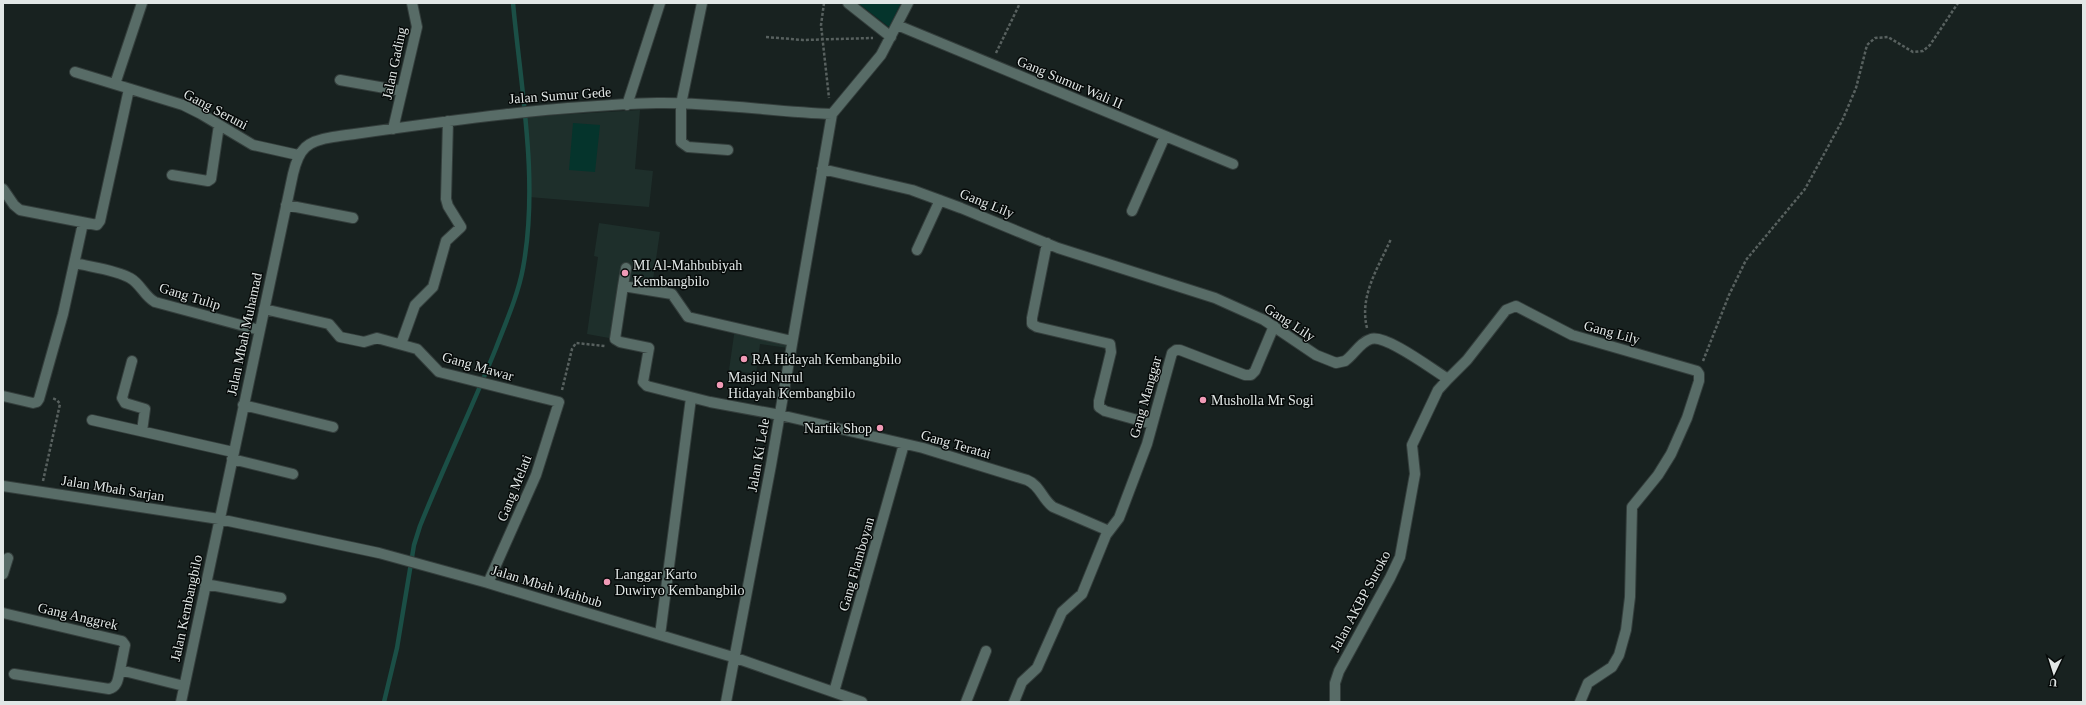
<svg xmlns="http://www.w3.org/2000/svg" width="2086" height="705" font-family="Georgia,serif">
  <rect width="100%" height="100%" fill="#182220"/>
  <!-- built -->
  <path fill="#1e2f2b" d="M 640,110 L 635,169 L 653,171 L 649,207 L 529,197 L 524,117 Z
    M 599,223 L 660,232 L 651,293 L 627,290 L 620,340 L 587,334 L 598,257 L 594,256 Z
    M 735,328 L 788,343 L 788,348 L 760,344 L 756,374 L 729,370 Z"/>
  <!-- green -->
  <path fill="#05342c" d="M 858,3 L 901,3 L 889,27 Z
    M 573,123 L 600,125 L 595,172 L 569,170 Z"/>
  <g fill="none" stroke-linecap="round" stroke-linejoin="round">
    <!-- stream -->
    <path stroke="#1b4f46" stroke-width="4.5" d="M 384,702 L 397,648 L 414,545 L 420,526 C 444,466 472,408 496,348 C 506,322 518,295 523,268 C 539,181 521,90 513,3"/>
    <!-- minor casing -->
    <g stroke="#343e3c" stroke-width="12">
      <path id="minor" d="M 702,3 L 681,104 L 681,142 L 688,147 L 728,150
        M 848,3 L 891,37
        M 897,25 L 1233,164
        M 75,72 L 183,105 L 201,114 L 253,145 L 298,155
        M 340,80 L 402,91
        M 115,84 L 142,3
        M 627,105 L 660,3
        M 832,114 L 881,55 L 908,3
        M 393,129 L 417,27 L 412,3
        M 822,169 L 912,190 L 961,208 L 1058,248 L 1215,298 L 1264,320 L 1316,355 L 1336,363 L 1345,361 C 1354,355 1360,342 1371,339 C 1386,334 1433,370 1448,379 L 1467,360 L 1506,310 L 1516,306 L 1572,335 L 1697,371 L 1699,374 L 1699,381 L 1687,418 L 1671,454 L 1658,475 L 1632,507 L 1630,597 L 1626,630 L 1619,655 L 1612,667 L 1588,683 L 1580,702
        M 172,175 L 208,181 L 211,179 L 219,125
        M 3,189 L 14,205 L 20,210 L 97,225 L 100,221 L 129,89
        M 286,205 L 353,218
        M 1132,211 L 1165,136
        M 1047,243 L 1032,318 L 1032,324 L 1037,327 L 1110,344 L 1111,352 L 1099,401 L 1099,407 L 1105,411 L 1152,424
        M 917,250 L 940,200
        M 75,263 C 91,267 117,270 130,278 C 141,284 144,296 155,302 L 259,330
        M 626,268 L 623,286 L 672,294 L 688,317 L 792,341
        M 623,286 L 615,339 L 620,342 L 649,348 L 643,382 L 647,386 L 710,402 L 780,415 L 923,448 L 1027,480 C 1040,485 1042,499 1053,507 L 1109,531
        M 264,309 L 329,324 L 340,337 L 364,342 L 377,338 L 417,349 L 439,372 L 559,402 L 536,475 L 488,583
        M 401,344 L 415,305 L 433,287 L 446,241 L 461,227 L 448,206 L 446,199 L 448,121
        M 132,361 L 122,398 L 125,403 L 145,409 L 142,431
        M 3,396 L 33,403 L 37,402 L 39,399 L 63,314 L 83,223
        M 243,405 L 333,427
        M 92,420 L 233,452
        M 232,459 L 293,474
        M 3,486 L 219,519 L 379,553 L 488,583 L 736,658 L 862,702
        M 3,574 L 8,558
        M 205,584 L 281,598
        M 3,613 L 122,641 L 125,645 L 120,670 L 184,686
        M 660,635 L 691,398
        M 14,674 L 109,689 C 118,687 118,678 120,670
        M 834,692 L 904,444
        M 181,702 L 293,174 C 299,148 307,141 333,137 C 440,122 548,106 657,103 C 714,102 774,112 832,114
        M 726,702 L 771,465 L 832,114
        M 966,702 L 986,651
        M 1014,702 L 1022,682 L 1037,668 L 1062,612 L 1082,594 L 1106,535 L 1119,518 L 1147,444 L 1172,353 L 1176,350 L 1180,350 L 1245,375 L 1251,375 L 1255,371 L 1274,326
        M 1335,702 L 1335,683 L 1339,671 L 1390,578 L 1400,557 L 1415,474 L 1412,445 L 1438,390 L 1448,379"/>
    </g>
    <!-- path -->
    <path stroke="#58615f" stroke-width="2.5" stroke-dasharray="3 2" stroke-linecap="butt" d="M 824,3 L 821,25 L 829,98
      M 766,37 L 803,40 L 873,38
      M 996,53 L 1020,3
      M 1367,328 C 1359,296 1378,268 1391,239
      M 1703,361 L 1729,295 L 1746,260 L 1805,189 L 1842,121 L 1856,88 L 1867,45 L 1875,38 L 1888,37 L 1913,52 L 1923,51 L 1930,45 L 1958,3
      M 562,390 L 572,349 L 576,343 L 605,346
      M 43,481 L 60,404 L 57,400 L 52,398"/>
    <!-- minor -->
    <use href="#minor" stroke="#586c67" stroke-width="10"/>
  </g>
  <!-- markers -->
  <g fill="#f09ab6" stroke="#060a09" stroke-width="1.5">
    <circle cx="625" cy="273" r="4"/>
    <circle cx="744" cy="359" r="4"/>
    <circle cx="720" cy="385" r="4"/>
    <circle cx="1203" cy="400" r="4"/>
    <circle cx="880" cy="428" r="4"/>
    <circle cx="607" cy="582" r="4"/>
  </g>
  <g text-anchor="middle" stroke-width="3" stroke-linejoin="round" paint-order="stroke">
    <!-- street labels -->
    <g font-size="14" fill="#e1e7e6" stroke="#060a09">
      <text transform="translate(394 63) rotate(-78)" y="5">Jalan Gading</text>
      <text transform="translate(1070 82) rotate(23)" y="5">Gang Sumur Wali II</text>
      <text transform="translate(560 95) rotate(-4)" y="5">Jalan Sumur Gede</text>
      <text transform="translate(216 109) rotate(28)" y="5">Gang Seruni</text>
      <text transform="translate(987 203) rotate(22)" y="5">Gang Lily</text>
      <text transform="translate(190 296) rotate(17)" y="5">Gang Tulip</text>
      <text transform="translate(1290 322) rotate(33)" y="5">Gang Lily</text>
      <text transform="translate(1612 332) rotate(15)" y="5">Gang Lily</text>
      <text transform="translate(244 334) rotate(-78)" y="5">Jalan Mbah Muhamad</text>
      <text transform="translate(478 366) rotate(16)" y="5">Gang Mawar</text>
      <text transform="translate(1145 397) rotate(-74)" y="5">Gang Manggar</text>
      <text transform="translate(956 444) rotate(16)" y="5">Gang Teratai</text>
      <text transform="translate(758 455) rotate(-80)" y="5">Jalan Ki Lele</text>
      <text transform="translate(113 488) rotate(9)" y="5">Jalan Mbah Sarjan</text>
      <text transform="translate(514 488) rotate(-68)" y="5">Gang Melati</text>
      <text transform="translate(856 564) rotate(-74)" y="5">Gang Flamboyan</text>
      <text transform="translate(547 586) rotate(17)" y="5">Jalan Mbah Mahbub</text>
      <text transform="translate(1360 601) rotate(-62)" y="5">Jalan AKBP Suroko</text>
      <text transform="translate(186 608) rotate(-78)" y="5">Jalan Kembangbilo</text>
      <text transform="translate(78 616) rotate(13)" y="5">Gang Anggrek</text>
    </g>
    <!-- poi labels -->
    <g font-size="14" fill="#e1e7e6" stroke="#060a09" text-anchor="start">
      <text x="633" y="270">MI Al-Mahbubiyah<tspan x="633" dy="16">Kembangbilo</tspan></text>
      <text x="752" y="364">RA Hidayah Kembangbilo</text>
      <text x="728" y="382">Masjid Nurul<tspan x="728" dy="16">Hidayah Kembangbilo</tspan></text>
      <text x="1211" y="405">Musholla Mr Sogi</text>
      <text x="872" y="433" text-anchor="end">Nartik Shop</text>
      <text x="615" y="579">Langgar Karto<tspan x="615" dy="16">Duwiryo Kembangbilo</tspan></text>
    </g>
  </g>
  <!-- border -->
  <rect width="2086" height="705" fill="none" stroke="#e1e7e6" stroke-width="8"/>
  <!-- north arrow -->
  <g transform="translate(2054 673) rotate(184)" stroke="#060a09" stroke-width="3" paint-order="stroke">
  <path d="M0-3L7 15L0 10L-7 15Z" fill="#e1e7e6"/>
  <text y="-6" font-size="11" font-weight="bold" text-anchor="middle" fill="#e1e7e6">U</text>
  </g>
</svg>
